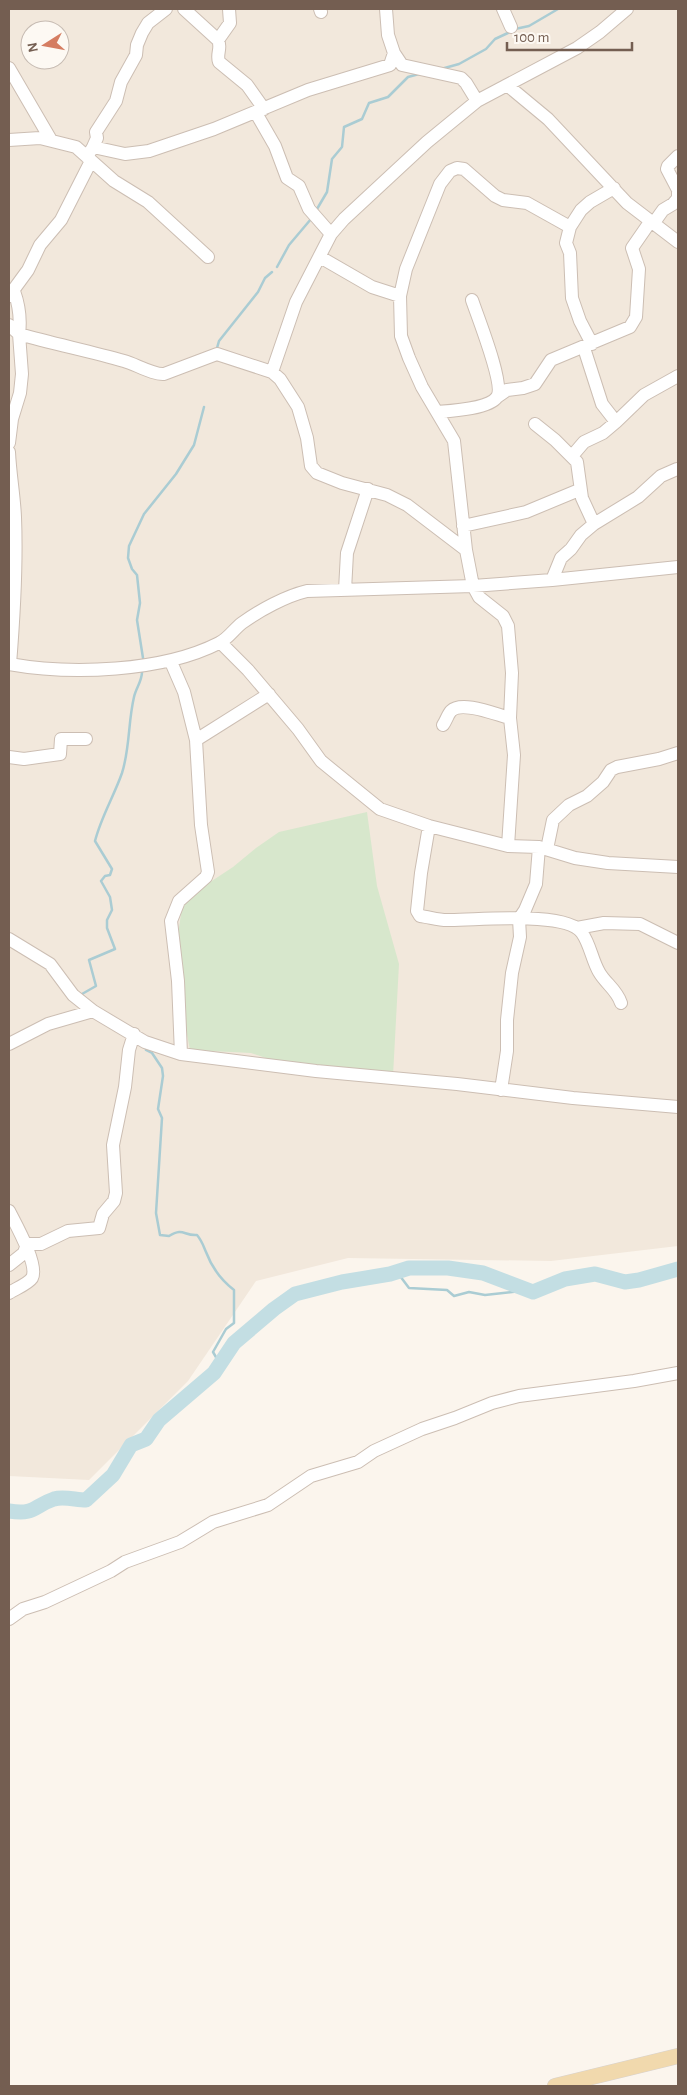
<svg xmlns="http://www.w3.org/2000/svg" width="687" height="2095" font-family="'Alegreya Sans',sans-serif">
  <rect width="100%" height="100%" fill="#fbf5ed"/>
  <!-- residential -->
  <path fill="#f2e8dc" fill-rule="evenodd" d="M 9,9 L 678,9 L 678,1246 L 551,1261 L 348,1258 L 256,1281 L 188,1381 L 89,1480 L 9,1476 ZM 30,30 L 60,30 L 60,60 L 30,60 Z"/>
  <!-- green -->
  <path fill="#d7e7cc" d="M 367,812 L 377,886 L 399,964 L 393,1076 L 275,1061 L 251,1053 L 190,1050 L 184,1019 L 177,942 L 183,900 L 233,867 L 256,848 L 279,832 Z"/>
  <g fill="none" stroke-linecap="round" stroke-linejoin="round">
    <!-- stream -->
    <path stroke="#aaccd3" stroke-width="2.5" d="M 515,29 L 529,26 L 558,9
      M 441,69 L 459,64 L 486,49 L 495,39 L 510,32
      M 317,209 L 327,192 L 332,159 L 342,147 L 344,127 L 362,119 L 369,103 L 388,97 L 408,77 L 419,74
      M 277,267 L 289,245 L 311,219
      M 217,348 L 219,341 L 258,292 L 265,278 L 272,272
      M 143,658 L 137,620 L 140,603 L 137,575 L 132,569 L 128,558 L 129,546 L 144,514 L 176,474 L 194,445 L 204,407
      M 83,998 L 82,994 L 96,986 L 89,960 L 115,949 L 107,928 L 107,920 L 112,910 L 110,897 L 101,881 L 105,876 L 110,875 L 112,869 L 95,841 C 101,817 114,796 122,773 C 130,748 128,722 134,697 C 136,688 142,681 142,672
      M 146,1046 L 146,1050 L 152,1053 L 162,1068 L 163,1076 L 158,1109 L 162,1118 L 156,1213 L 160,1235 L 169,1236 C 184,1227 183,1236 197,1235 C 202,1241 203,1245 206,1252 C 212,1268 221,1280 234,1290 L 234,1323 L 226,1329 L 213,1352 L 220,1364
      M 397,1272 L 409,1288 L 447,1290 L 454,1296 L 469,1292 L 485,1295 L 529,1290"/>
    <!-- river -->
    <path stroke="#c3dee3" stroke-width="15" d="M 9,1511 C 36,1515 33,1506 54,1499 C 64,1496 76,1500 86,1500 L 113,1475 L 131,1445 L 146,1439 L 159,1420 L 214,1373 L 234,1343 L 274,1309 L 295,1294 L 342,1282 L 390,1274 L 409,1268 L 448,1268 L 483,1273 L 533,1292 L 565,1279 L 595,1274 L 625,1282 L 639,1280 L 678,1269"/>
    <!-- minor casing -->
    <g stroke="#ccbeb3" stroke-width="14">
      <path id="minor" d="M 184,9 L 218,40 C 222,48 216,54 219,62 L 247,85 L 264,109
        M 320,9 L 321,12
        M 503,9 L 511,27
        M 218,40 L 230,23 L 229,9
        M 394,53 L 402,65 L 461,78 L 466,83 L 477,101
        M 9,68 L 51,140
        M 507,85 L 548,119 L 627,203 L 678,242
        M 256,113 L 275,146 L 287,178 L 299,186 L 309,209 L 331,234
        M 9,140 L 40,138 L 76,147 L 114,181 L 148,202 L 208,257
        M 93,147 L 97,138 L 96,132 L 116,101 L 121,82 L 136,55 L 137,45 L 142,33 L 148,23 L 166,9
        M 87,157 L 93,147 L 125,154 L 149,151 L 214,129 L 308,90 L 390,65 L 394,53 L 388,35 L 386,9
        M 653,224 L 663,210 L 673,204 L 678,198 L 678,190 L 667,169 L 668,166 L 678,156
        M 320,257 L 372,287 L 400,296
        M 14,291 C 19,305 21,319 19,334 C 54,344 89,351 124,361 C 135,364 154,375 164,374 L 217,354 L 272,372 L 280,379 L 298,407 L 307,438 L 311,466 L 317,473 L 342,483 L 387,495 L 407,505 L 466,550
        M 9,296 L 28,270 L 40,245 L 61,220 L 91,161
        M 9,325 L 19,334 L 22,374 L 20,393 L 12,419 L 9,443
        M 592,344 L 580,321 L 572,298 L 570,253 L 566,243 L 570,227 L 581,210 L 590,202 L 614,188
        M 584,348 L 602,404 L 616,422
        M 272,372 L 296,302 L 331,234 L 344,219 L 427,142 L 477,101 L 577,48 L 600,32 L 627,9
        M 497,397 L 507,390 L 523,388 L 535,384 L 551,360 L 630,327 L 636,317 L 639,269 L 632,248 L 650,222
        M 437,412 C 450,411 489,409 497,397 C 505,385 477,315 472,300
        M 535,424 L 555,440 L 577,462 L 582,498 L 594,524
        M 9,452 C 10,474 14,495 15,517 C 17,566 14,615 10,664
        M 572,456 L 584,442 L 603,433 L 616,422 L 644,395 L 678,376
        M 463,526 L 526,512 L 579,490
        M 552,580 L 561,558 L 571,549 L 581,535 L 594,524 L 638,497 L 661,476 L 677,469
        M 345,590 L 347,553 L 368,489
        M 221,643 L 248,670 L 298,729 L 321,761 L 380,809 L 429,826 L 508,846 L 539,847 L 575,858 L 608,863 L 678,867
        M 171,662 L 184,692 L 196,740 L 201,825 L 208,872 L 206,877 L 179,901 L 171,921 L 178,981 L 181,1054
        M 9,664 C 71,675 162,672 219,643 C 228,639 234,629 242,623 C 260,610 286,596 307,591 L 473,586 L 552,580 L 678,567
        M 443,725 C 446,721 448,714 451,711 C 462,700 497,715 510,718
        M 196,740 L 269,694
        M 9,757 L 24,759 L 60,754 L 61,739 L 86,739
        M 429,826 L 421,873 L 417,911 L 420,916 C 429,917 438,920 447,920 C 473,921 567,910 582,933 C 590,944 592,960 599,972 C 605,983 617,990 621,1003
        M 508,846 L 514,755 L 510,718 L 512,673 L 508,626 L 503,616 L 479,597 L 473,586 L 466,550 L 454,441 L 422,387 L 409,358 L 401,336 L 400,296 L 406,269 L 440,184 L 450,171 L 457,168 L 464,169 L 495,196 L 503,200 L 527,203 L 570,227
        M 547,849 L 553,820 L 569,805 L 587,796 L 603,782 L 611,770 L 617,767 L 659,759 L 678,753
        M 577,928 L 604,923 L 640,924 L 678,943
        M 9,939 L 50,964 L 73,995 L 93,1011 L 145,1042 L 181,1054 L 316,1071 L 457,1084 L 573,1098 L 678,1107
        M 9,1044 L 48,1024 L 93,1011
        M 501,1090 L 507,1051 L 507,1020 L 512,973 L 520,937 L 519,919 L 525,910 L 536,884 L 539,847
        M 9,1211 C 15,1223 39,1265 32,1278 C 28,1284 15,1289 9,1293
        M 27,1244 L 41,1244 L 68,1231 L 99,1228 L 103,1214 L 114,1201 L 116,1193 L 113,1145 L 125,1087 L 129,1050 L 134,1034
        M 9,1265 L 24,1253 L 27,1244
        M 9,1619 L 23,1609 L 45,1602 L 111,1571 L 125,1562 L 180,1542 L 213,1522 L 268,1505 L 311,1476 L 358,1462 L 374,1451 L 422,1429 L 455,1418 L 492,1403 L 519,1396 L 634,1381 L 678,1373"/>
    </g>
    <!-- major casing -->
    <g stroke="#d8d2ce" stroke-width="16">
      <path id="major" d="M 555,2086 L 678,2056"/>
    </g>
    <!-- minor -->
    <use href="#minor" stroke="#fff" stroke-width="12"/>
    <!-- major -->
    <use href="#major" stroke="#f1d9ad" stroke-width="15"/>
  </g>
  <!-- border -->
  <rect width="687" height="2095" fill="none" stroke="#745e51" stroke-width="20"/>
  <!-- north arrow -->
  <g transform="translate(45 45) rotate(259)"><circle r="24" fill="#fdf9f3" stroke="#c6bbb2"/>
  <path d="M0-4L9 19L0 12L-9 19Z" fill="#d57d61"/>
  <text y="-8" font-size="14" font-weight="bold" text-anchor="middle" fill="#745e51">N</text>
  </g>
  <!-- scale -->
  <path d="M507 42v8h125v-8" fill="none" stroke="#745e51" stroke-width="2.5"/>
  <text x="514" y="42" font-size="15" fill="#745e51" stroke="#fdf9f3" stroke-width="4" paint-order="stroke">100 m</text>
</svg>
